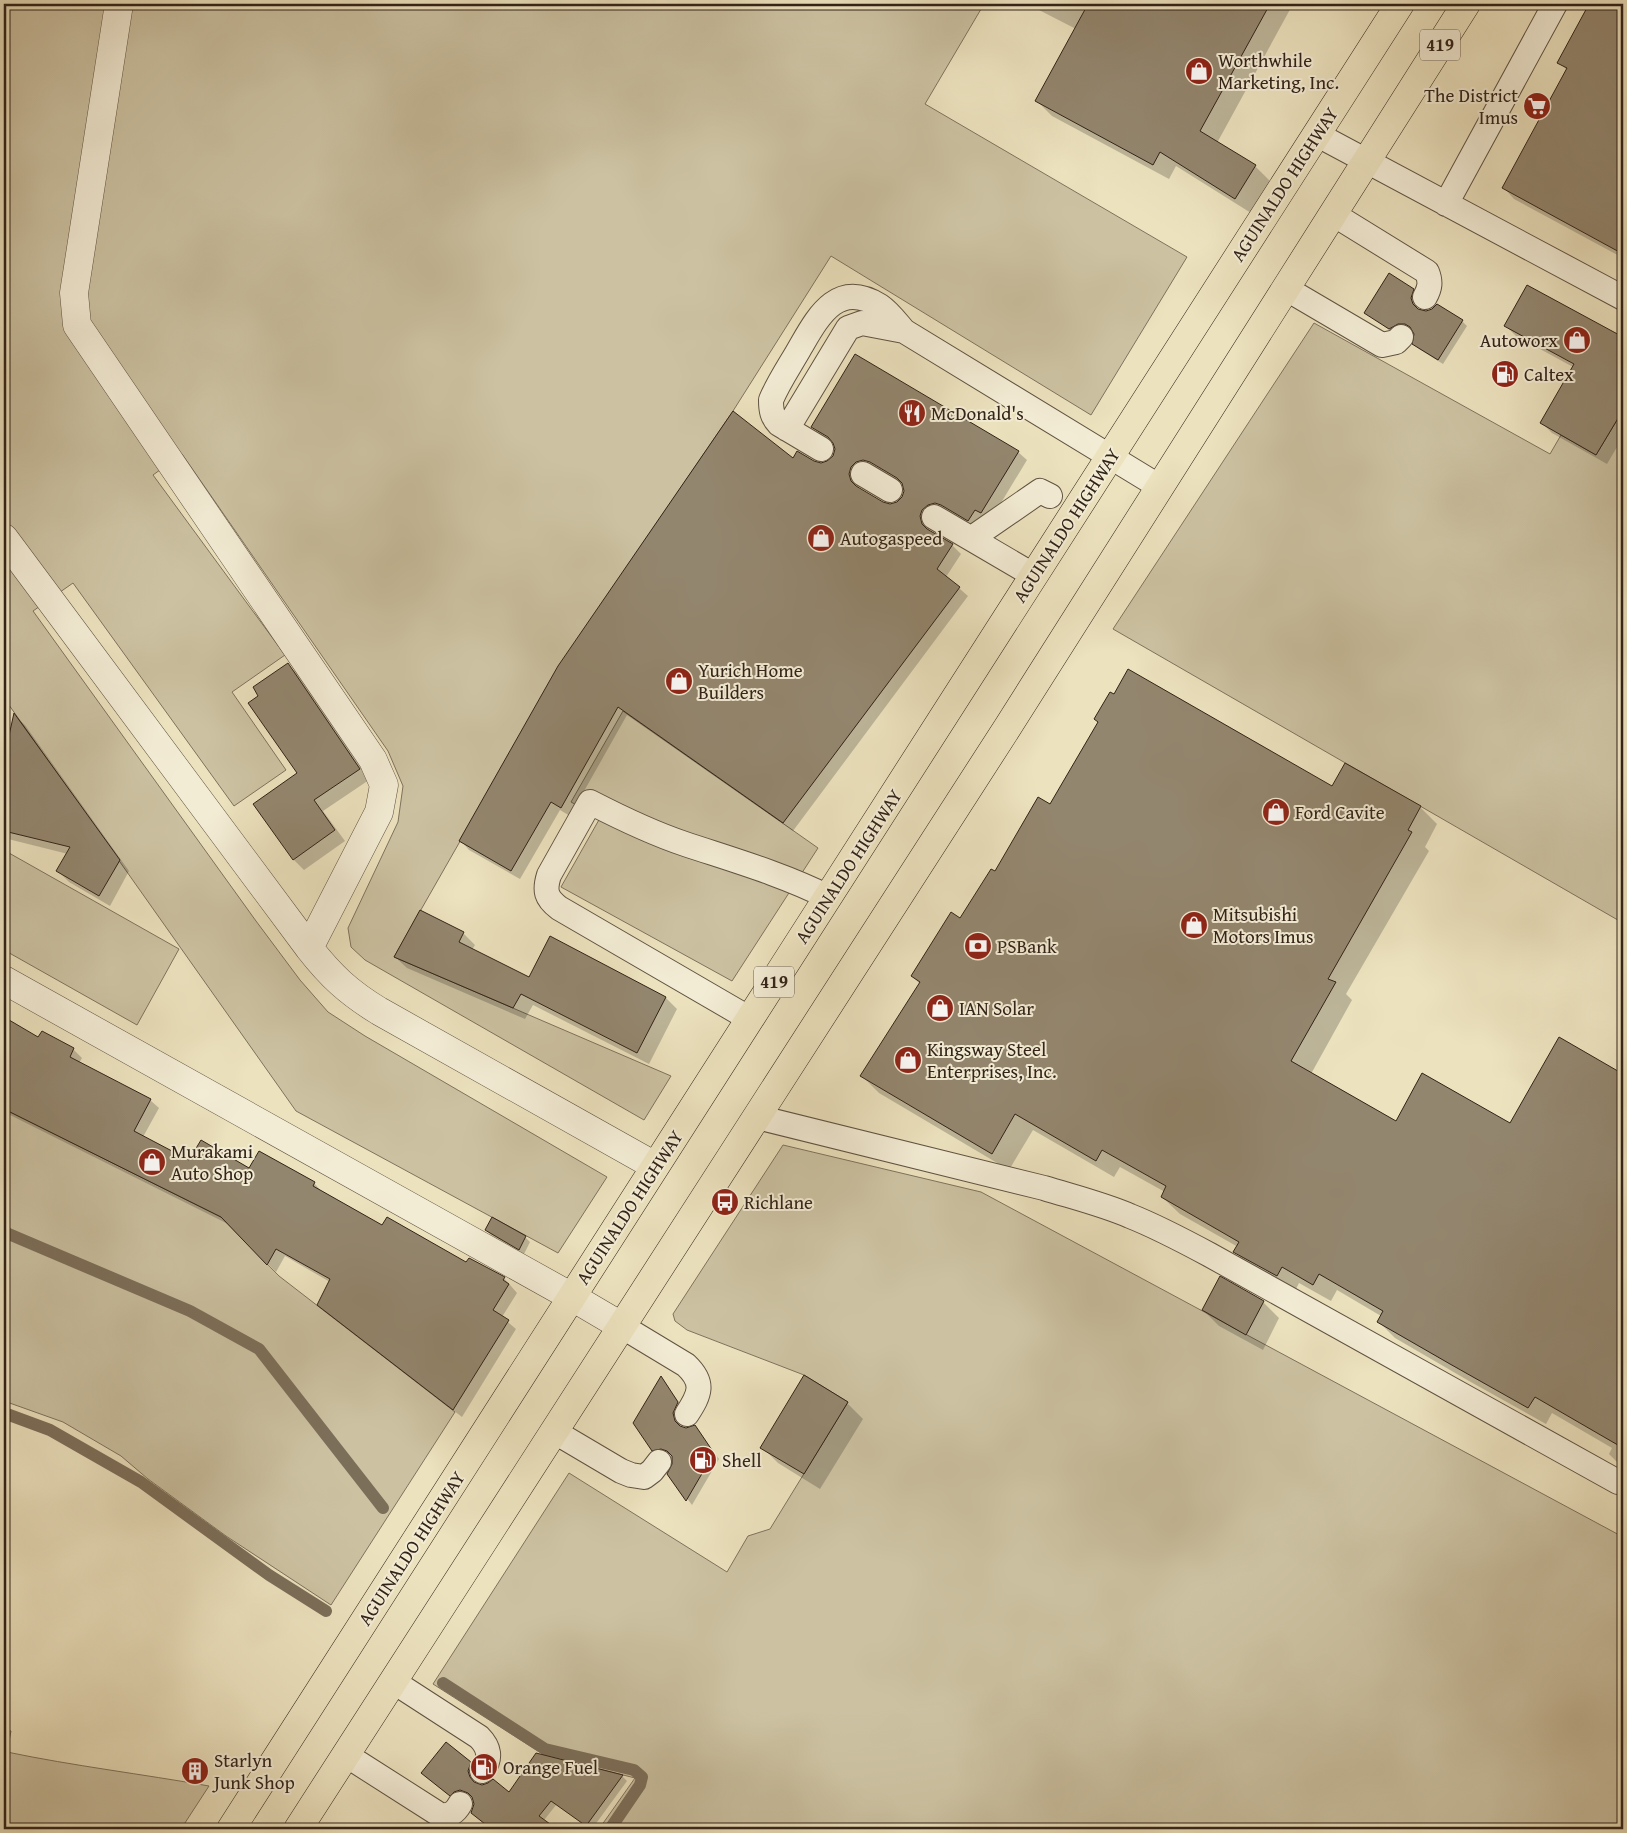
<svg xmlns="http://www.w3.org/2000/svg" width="1627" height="1833" font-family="'Gentium Book Plus',serif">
  <rect width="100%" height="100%" fill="#ece2be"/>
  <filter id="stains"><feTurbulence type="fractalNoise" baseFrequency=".004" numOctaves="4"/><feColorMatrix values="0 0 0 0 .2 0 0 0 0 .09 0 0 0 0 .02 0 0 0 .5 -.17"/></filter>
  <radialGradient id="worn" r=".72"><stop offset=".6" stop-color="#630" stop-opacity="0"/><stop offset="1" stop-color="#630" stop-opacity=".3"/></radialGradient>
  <!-- green -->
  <path fill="#ccc2a2" stroke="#7f725d" d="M 4,4 L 984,4 L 925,104 L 1187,257 L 1091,415 L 831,256 L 733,411 L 627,567 L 499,773 L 394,957 L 671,1076 L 644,1120 L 365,960 L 351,947 L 348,928 L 398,822 L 403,786 L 388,751 L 182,454 L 153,475 L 285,655 L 232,692 L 286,770 L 234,806 L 73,583 L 33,611 L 256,921 L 300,980 L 328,1012 L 365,1036 L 607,1177 L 558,1253 L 296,1111 L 4,698 Z
    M 1314,323 L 1550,454 L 1561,435 L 1596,455 L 1623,410 L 1623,923 L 1113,629 Z
    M 623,711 L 818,848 L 732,981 L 561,887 L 600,818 L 571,802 Z
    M 9,853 L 179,949 L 137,1025 L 4,950 L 4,863 Z
    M 4,1109 L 221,1217 L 279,1276 L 455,1412 L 331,1605 L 226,1536 L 148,1479 L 121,1456 L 63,1422 L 4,1401 Z
    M 783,1145 L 981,1192 L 1623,1537 L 1623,1829 L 599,1829 L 635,1778 L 544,1755 L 433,1684 L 569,1473 L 727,1572 L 748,1536 L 770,1529 L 848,1402 L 804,1375 L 687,1330 L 675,1321 L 673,1314 Z
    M 4,1729 L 11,1731 L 7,1752 C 74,1766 142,1774 209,1786 L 181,1829 L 4,1829 Z"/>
  <!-- shadow -->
  <path fill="#0003" fill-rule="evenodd" d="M 1033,4 L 1293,4 L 1217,143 L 1255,166 L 1270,181 L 1251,213 L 1176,166 L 1169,179 L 1052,116 L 1037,101 L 1076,29 L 1039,10 Z
    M 1603,4 L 1623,4 L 1623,258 L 1514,199 L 1504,188 L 1567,70 L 1559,63 L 1597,15 Z
    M 1527,287 L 1623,339 L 1623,437 L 1607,464 L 1552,433 L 1542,423 L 1573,367 L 1516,336 L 1506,326 Z
    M 1413,290 L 1418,295 L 1416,304 L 1418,310 L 1426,312 L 1433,310 L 1437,305 L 1462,321 L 1467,326 L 1443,364 L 1419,349 L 1414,343 L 1416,334 L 1411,328 L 1403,328 L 1395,334 L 1365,312 Z
    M 813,427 L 1018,452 L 1027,460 L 990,521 L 977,529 L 928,526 L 930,532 L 952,545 L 961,554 L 946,577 L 968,596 L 793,831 L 627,715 L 570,816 L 560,810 L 520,879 L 469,850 L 461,841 L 793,460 L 821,464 L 828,462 L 834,456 L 836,449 L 835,444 L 822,436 ZM 880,470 L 904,485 L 905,491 L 903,498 L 897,503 L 890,505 L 883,503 L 859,489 L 858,484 Z
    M 288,665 L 299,675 L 369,780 L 323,811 L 345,841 L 304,870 L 294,860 L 254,804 L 298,773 L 260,696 Z
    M 15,716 L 25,725 L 129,871 L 110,906 L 69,882 L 58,871 L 68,854 L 4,838 L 4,748 L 7,749 Z
    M 1332,787 L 1420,807 L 1437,824 L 1425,847 L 1429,851 L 1346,994 L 1352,1000 L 1311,1074 L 1396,1123 L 1510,1125 L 1560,1039 L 1623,1076 L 1623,1468 L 1609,1454 L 1612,1448 L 1552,1413 L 1546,1424 L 1469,1381 L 1395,1338 L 1378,1321 L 1381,1316 L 1337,1290 L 1331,1301 L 1299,1283 L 1294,1293 L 1252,1269 L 1235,1252 L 1238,1247 L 1180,1214 L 1162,1197 L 1165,1192 L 1120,1167 L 1114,1177 L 1033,1130 L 1009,1170 L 879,1093 L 862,1076 L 920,984 L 912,976 L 961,920 L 996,873 L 1051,806 Z
    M 463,933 L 475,945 L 472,950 L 530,978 L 666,998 L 677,1009 L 649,1064 L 533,1005 L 525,1019 L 407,968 L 395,957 Z
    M 4,1018 L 39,1038 L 42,1033 L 73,1049 L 82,1058 L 79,1063 L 150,1100 L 159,1108 L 143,1137 L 189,1162 L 250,1170 L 314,1183 L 322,1192 L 383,1227 L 467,1264 L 470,1259 L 504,1278 L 517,1293 L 502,1317 L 516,1329 L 462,1417 L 327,1313 L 318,1305 L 330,1282 L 285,1256 L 276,1272 L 230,1225 L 4,1112 Z
    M 486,1230 L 525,1237 L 530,1242 L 524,1254 L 491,1235 Z
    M 1263,1302 L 1279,1318 L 1263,1350 L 1219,1326 L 1203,1310 Z
    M 661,1378 L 683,1408 L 678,1419 L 680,1427 L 686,1429 L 694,1426 L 719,1459 L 692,1505 L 669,1474 L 674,1465 L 672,1455 L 667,1453 L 658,1455 L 653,1450 Z
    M 847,1403 L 863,1419 L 820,1489 L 778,1463 L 762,1447 Z
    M 471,1763 L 476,1768 L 473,1776 L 474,1783 L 509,1793 L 622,1776 L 627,1781 L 592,1829 L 556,1805 L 537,1829 L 493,1829 L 478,1817 L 473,1797 L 466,1795 L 455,1800 L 427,1777 Z"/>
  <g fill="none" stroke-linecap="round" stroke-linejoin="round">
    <!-- stream -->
    <path stroke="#7c6f5a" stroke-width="12" d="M 4,1232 L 190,1311 L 259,1349 L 383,1508
      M 4,1413 L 50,1430 L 141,1482 L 269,1575 L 326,1611
      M 443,1683 L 545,1749 L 634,1770 L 642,1777 L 640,1785 L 610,1829"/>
  </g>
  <!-- building -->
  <path fill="#93866e" stroke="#322318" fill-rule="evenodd" d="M 1088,4 L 1270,4 L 1200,131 L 1256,165 L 1235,199 L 1160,152 L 1153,165 L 1035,101 Z
    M 1589,4 L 1623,4 L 1623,254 L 1502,188 L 1567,68 L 1557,63 Z
    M 1389,273 L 1414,289 L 1411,298 L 1413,304 L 1418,309 L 1426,311 L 1432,309 L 1437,304 L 1463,320 L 1438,360 L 1412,344 L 1414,334 L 1410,327 L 1405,324 L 1398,324 L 1389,329 L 1364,313 Z
    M 1527,285 L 1623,337 L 1623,410 L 1596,455 L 1540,423 L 1574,364 L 1504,326 Z
    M 855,354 L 1019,451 L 981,513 L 975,510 L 968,521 L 941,505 L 935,503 L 928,505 L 922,510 L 920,516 L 922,524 L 927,529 L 953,544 L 937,569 L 960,587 L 783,823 L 618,707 L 561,808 L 551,802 L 511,871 L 459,841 L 558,666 L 733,411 L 793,458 L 797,451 L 814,461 L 821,463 L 827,461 L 833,456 L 835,449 L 833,443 L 828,437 L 811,427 ZM 863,460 L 870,462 L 897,478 L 902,483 L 904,491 L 902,497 L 897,502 L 890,504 L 883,502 L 856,486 L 851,481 L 849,474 L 851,467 L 856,462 Z
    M 288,663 L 360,769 L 314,800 L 335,830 L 293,860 L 253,804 L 297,773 L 248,703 L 258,696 L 253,687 Z
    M 1128,669 L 1332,786 L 1345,763 L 1421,806 L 1408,830 L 1412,832 L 1328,979 L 1336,982 L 1291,1061 L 1396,1121 L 1422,1073 L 1510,1123 L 1559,1037 L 1623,1074 L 1623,1448 L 1535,1397 L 1528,1408 L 1450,1364 L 1377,1322 L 1383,1311 L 1319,1274 L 1313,1285 L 1282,1267 L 1277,1276 L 1233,1252 L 1239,1242 L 1161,1197 L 1166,1186 L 1102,1150 L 1096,1161 L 1015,1114 L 992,1154 L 860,1076 L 920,982 L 911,976 L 951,912 L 960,918 L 991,869 L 995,871 L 1038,797 L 1050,804 L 1098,722 L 1094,719 L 1110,692 L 1114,694 Z
    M 14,713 L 120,860 L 99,896 L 56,871 L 70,847 L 4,831 L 4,758 Z
    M 420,910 L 464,932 L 459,942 L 529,977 L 550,936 L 666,997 L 637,1053 L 521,994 L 513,1008 L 394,957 Z
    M 4,1017 L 38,1037 L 42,1031 L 74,1048 L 70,1057 L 151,1099 L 134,1131 L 189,1160 L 201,1140 L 249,1168 L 259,1151 L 315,1182 L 313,1186 L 382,1225 L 387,1217 L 466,1262 L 469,1258 L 505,1277 L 503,1280 L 509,1284 L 493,1310 L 509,1320 L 453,1410 L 317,1305 L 330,1279 L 276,1249 L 267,1265 L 221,1217 L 4,1109 Z
    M 492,1217 L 526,1236 L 519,1250 L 485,1230 Z
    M 1220,1276 L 1264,1301 L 1246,1335 L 1202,1310 Z
    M 804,1375 L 848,1402 L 804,1474 L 760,1448 Z
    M 661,1376 L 678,1402 L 673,1413 L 675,1421 L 680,1426 L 686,1428 L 695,1425 L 714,1453 L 686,1501 L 667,1474 L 672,1464 L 672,1456 L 667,1451 L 661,1449 L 652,1451 L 633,1423 Z
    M 446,1742 L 471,1762 L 468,1771 L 470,1777 L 474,1782 L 482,1785 L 488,1783 L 493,1779 L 509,1792 L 536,1753 L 623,1775 L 586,1826 L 551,1801 L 539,1816 L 557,1829 L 481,1829 L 485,1824 L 471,1813 L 474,1804 L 472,1797 L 468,1793 L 460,1790 L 454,1792 L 450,1796 L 421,1773 Z"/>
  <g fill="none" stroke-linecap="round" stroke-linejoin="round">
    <!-- service casing -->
    <g stroke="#605342" stroke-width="26">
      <path id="service" d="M 1316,134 L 1623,298
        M 1446,204 L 1555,4
        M 1333,214 L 1427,272 C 1431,282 1430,288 1425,297
        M 1285,288 L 1382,345 L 1396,342 L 1401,337
        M 787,429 L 848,328 L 862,323 L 904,331
        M 821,449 L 779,424 C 772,417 771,410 771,400 C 779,381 791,364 801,346 C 819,315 838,280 880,306 C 889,312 897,323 904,331 L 1160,487
        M 863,474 L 890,490
        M 934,517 L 1033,575
        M 972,538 L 1040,491 L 1050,496
        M 750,1019 L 559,908 C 546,898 544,891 549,875 L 590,802 C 621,818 652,833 685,844 C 733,860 782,874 828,897
        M 757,1117 L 1044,1188 C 1073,1197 1102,1204 1130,1216 C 1158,1227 1184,1241 1210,1255 L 1618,1482
        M 623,1327 L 686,1365 C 705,1383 700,1394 687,1414
        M 555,1432 L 621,1471 L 631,1475 L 644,1477 L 652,1471 L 659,1462
        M 394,1682 L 479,1737 C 489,1747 492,1758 482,1771
        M 346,1755 L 440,1815 C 450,1816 455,1813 460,1804"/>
    </g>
    <!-- minor casing -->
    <g stroke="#605342" stroke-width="29">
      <path id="minor" d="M 119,4 L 74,293 L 77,325 L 373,760 L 384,785 L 379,812 L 309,948
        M 4,538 L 309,948 C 331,976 348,992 379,1011 L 655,1166
        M 4,980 L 572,1297 L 623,1327"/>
    </g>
    <!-- trunk casing -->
    <g stroke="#322318" stroke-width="29">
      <path id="trunk" d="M 231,1829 L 1400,4
        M 298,1829 L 1009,725 L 1466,4"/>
    </g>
    <!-- service -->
    <use href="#service" stroke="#f3ecd5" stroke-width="24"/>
    <!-- minor -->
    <use href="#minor" stroke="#f3ecd5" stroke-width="28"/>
    <!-- trunk -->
    <use href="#trunk" stroke="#ece2be" stroke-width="28"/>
  </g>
  <!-- icons -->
  <defs>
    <g id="shop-disc" transform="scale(1.4375)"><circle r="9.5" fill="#8f2418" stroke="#f3ecd5"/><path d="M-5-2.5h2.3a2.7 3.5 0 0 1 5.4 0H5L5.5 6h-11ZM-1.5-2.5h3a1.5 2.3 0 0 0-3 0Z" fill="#fff"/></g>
    <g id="supermarket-disc" transform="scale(1.4375)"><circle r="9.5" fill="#8f2418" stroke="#f3ecd5"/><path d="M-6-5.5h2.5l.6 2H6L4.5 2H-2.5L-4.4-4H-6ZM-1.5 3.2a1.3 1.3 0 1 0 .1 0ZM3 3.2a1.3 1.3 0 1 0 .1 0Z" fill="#fff"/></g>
    <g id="fuel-disc" transform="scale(1.4375)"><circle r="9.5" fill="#8f2418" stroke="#f3ecd5"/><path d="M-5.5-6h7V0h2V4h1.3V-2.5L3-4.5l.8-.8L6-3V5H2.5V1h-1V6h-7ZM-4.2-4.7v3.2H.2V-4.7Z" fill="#fff"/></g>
    <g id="restaurant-disc" transform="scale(1.4375)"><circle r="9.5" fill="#8f2418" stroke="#f3ecd5"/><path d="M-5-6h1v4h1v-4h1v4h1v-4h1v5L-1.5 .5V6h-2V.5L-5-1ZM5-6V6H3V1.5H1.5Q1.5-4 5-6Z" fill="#fff"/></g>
    <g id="bank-disc" transform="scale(1.4375)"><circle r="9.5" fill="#8f2418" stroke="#f3ecd5"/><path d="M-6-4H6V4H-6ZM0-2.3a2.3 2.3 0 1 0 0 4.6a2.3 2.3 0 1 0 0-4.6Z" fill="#fff"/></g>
    <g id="bus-disc" transform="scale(1.4375)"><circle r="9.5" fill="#8f2418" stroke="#f3ecd5"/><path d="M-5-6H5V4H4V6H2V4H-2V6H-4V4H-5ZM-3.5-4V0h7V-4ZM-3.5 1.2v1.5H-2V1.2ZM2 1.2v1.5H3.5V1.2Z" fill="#fff"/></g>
    <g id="building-disc" transform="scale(1.4375)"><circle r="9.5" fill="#8f2418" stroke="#f3ecd5"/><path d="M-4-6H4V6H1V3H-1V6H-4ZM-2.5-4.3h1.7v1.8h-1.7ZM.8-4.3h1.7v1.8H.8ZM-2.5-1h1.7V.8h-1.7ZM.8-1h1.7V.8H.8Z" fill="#fff"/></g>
  </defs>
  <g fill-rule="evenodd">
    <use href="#shop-disc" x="1199" y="71"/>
    <use href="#supermarket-disc" x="1537" y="106"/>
    <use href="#shop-disc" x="1577" y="340"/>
    <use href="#fuel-disc" x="1505" y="374"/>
    <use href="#restaurant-disc" x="912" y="413"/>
    <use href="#shop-disc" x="821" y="538"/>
    <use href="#shop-disc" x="679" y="681"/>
    <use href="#shop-disc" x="1276" y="812"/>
    <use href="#shop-disc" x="1194" y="925"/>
    <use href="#bank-disc" x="978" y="946"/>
    <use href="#shop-disc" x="940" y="1008"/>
    <use href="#shop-disc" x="908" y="1060"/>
    <use href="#shop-disc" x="152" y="1162"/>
    <use href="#bus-disc" x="725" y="1202"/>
    <use href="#fuel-disc" x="703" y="1460"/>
    <use href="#fuel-disc" x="484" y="1767"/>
    <use href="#building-disc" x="195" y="1771"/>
  </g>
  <g text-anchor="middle" stroke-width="4" stroke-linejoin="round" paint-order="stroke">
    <!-- shield labels -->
    <g fill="#f3ecd5" stroke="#6c5f51" stroke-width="1">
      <rect x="1420" y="29.5" width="40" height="31" rx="4"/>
      <rect x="754" y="966.5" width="40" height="31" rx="4"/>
    </g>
    <g font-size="18" font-weight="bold" fill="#322318">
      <text x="1440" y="51">419</text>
      <text x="774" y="988">419</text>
    </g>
    <!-- poi labels -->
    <g font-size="19" fill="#322318" stroke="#f3ecd5" text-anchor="start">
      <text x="1218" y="67">Worthwhile<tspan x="1218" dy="22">Marketing, Inc.</tspan></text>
      <text x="1518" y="102" text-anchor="end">The District<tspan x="1518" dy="22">Imus</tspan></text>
      <text x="1558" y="347" text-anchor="end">Autoworx</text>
      <text x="1524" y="381">Caltex</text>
      <text x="931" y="420">McDonald's</text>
      <text x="840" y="545">Autogaspeed</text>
      <text x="698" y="677">Yurich Home<tspan x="698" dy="22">Builders</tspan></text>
      <text x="1295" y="819">Ford Cavite</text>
      <text x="1213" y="921">Mitsubishi<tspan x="1213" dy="22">Motors Imus</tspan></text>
      <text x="997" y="953">PSBank</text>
      <text x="959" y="1015">IAN Solar</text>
      <text x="927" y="1056">Kingsway Steel<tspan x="927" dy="22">Enterprises, Inc.</tspan></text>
      <text x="171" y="1158">Murakami<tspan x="171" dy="22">Auto Shop</tspan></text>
      <text x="744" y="1209">Richlane</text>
      <text x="722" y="1467">Shell</text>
      <text x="214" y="1767">Starlyn<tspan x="214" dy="22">Junk Shop</tspan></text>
      <text x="503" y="1774">Orange Fuel</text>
    </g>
    <!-- street labels -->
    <g font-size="19" fill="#322318" stroke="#f3ecd5">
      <text transform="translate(1284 184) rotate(-57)" y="7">AGUINALDO HIGHWAY</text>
      <text transform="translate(1066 525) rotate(-57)" y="7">AGUINALDO HIGHWAY</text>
      <text transform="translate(848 866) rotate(-57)" y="7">AGUINALDO HIGHWAY</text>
      <text transform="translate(629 1207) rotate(-57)" y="7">AGUINALDO HIGHWAY</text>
      <text transform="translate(411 1548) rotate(-57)" y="7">AGUINALDO HIGHWAY</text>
    </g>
  </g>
  <!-- margin -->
  <rect width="1627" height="1833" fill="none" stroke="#ece2be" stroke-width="20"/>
  <rect x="5" y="5" width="1617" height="1823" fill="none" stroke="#322318" stroke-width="2.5"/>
  <rect x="10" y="10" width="1607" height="1813" fill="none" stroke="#322318"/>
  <rect width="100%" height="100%" filter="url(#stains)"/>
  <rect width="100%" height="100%" fill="url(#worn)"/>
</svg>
